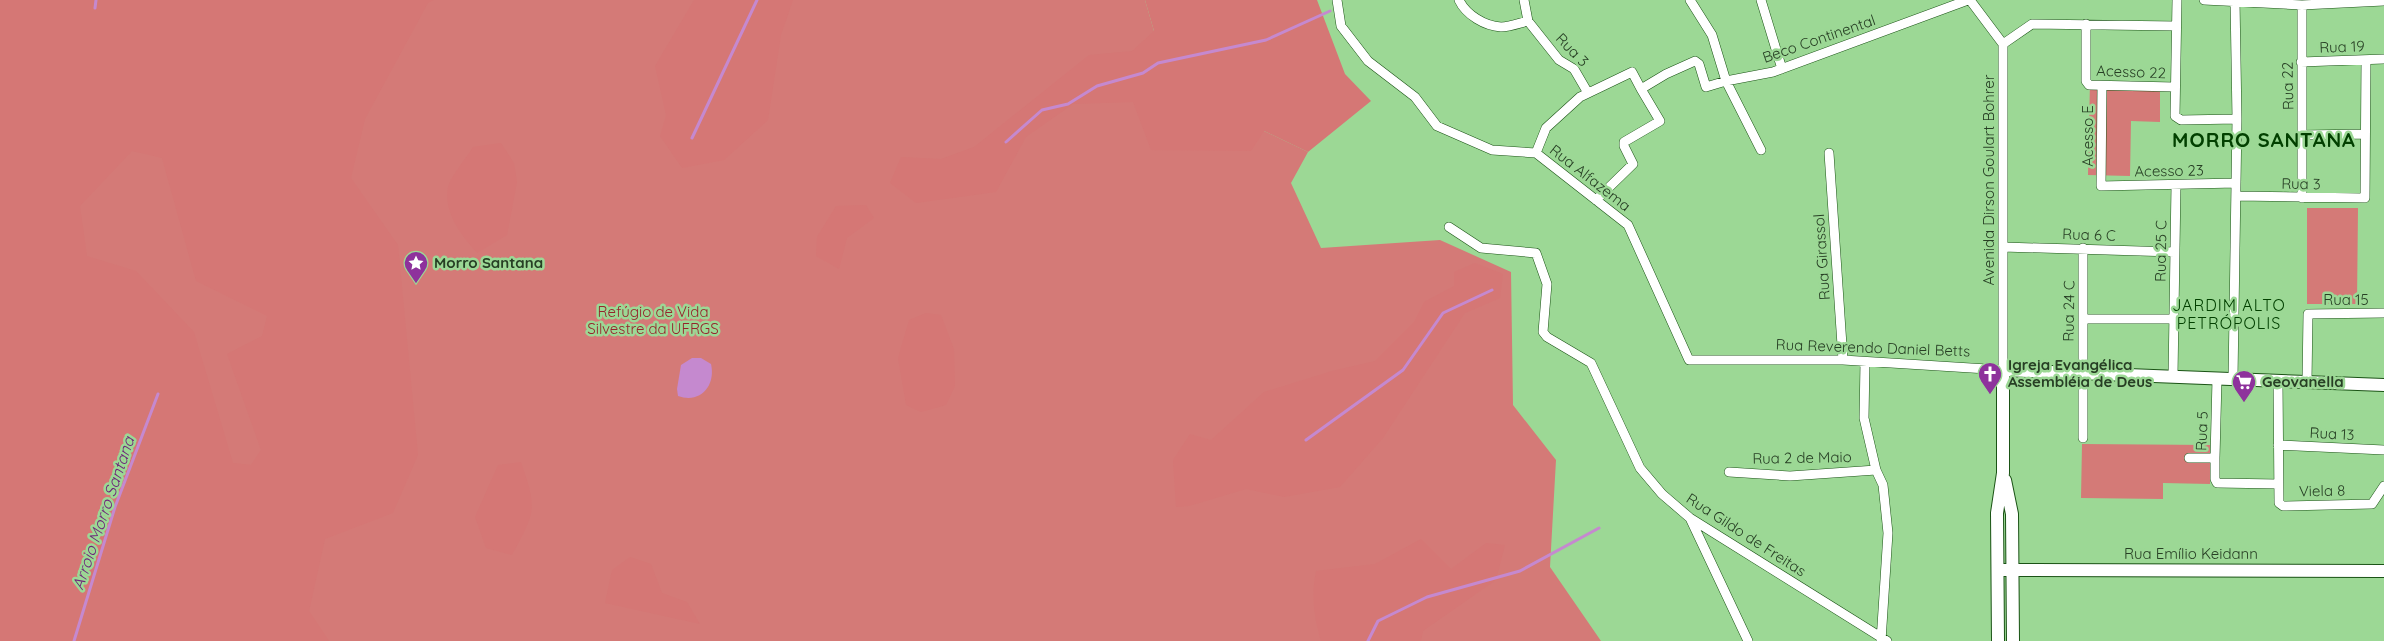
<svg xmlns="http://www.w3.org/2000/svg" width="2384" height="641" font-family="Quicksand,sans-serif">
  <rect width="100%" height="100%" fill="#9cd895"/>
  <!-- green -->
  <path fill="#d47a77" d="M 0,0 L 1145,0 L 1154,31 L 1264,131 L 1308,152 L 1291,183 L 1321,248 L 1440,240 L 1511,272 L 1513,405 L 1556,460 L 1550,567 L 1601,641 L 0,641 Z
    M 2090,81 L 2160,83 L 2160,122 L 2131,121 L 2130,176 L 2088,175 Z
    M 2307,208 L 2358,208 L 2357,304 L 2307,304 Z
    M 2082,444 L 2210,445 L 2210,484 L 2163,483 L 2163,499 L 2081,498 Z"/>
  <!-- forest -->
  <path fill="#d57775" fill-rule="evenodd" d="M 0,0 L 434,0 L 428,3 L 365,119 L 351,178 L 398,245 L 418,455 L 393,513 L 325,539 L 309,611 L 329,641 L 0,641 ZM 132,151 L 162,158 L 196,281 L 267,316 L 262,336 L 227,354 L 261,450 L 251,465 L 233,463 L 194,332 L 136,271 L 87,256 L 80,206 Z
    M 694,0 L 793,0 L 781,35 L 768,120 L 724,160 L 682,168 L 660,136 L 666,115 L 655,66 Z
    M 1145,0 L 1317,0 L 1345,74 L 1371,101 L 1308,152 L 1264,131 L 1251,151 L 1151,150 L 1133,102 L 1073,104 L 1026,137 L 996,192 L 916,203 L 890,183 L 901,157 L 941,159 L 974,147 L 1089,55 L 1132,51 L 1154,31 Z
    M 501,143 L 514,163 L 517,182 L 507,235 L 477,253 C 461,235 443,212 448,187 C 451,176 467,157 473,147 Z
    M 866,205 L 874,218 L 847,238 L 839,269 L 816,256 L 817,237 L 836,206 Z
    M 1475,263 L 1503,274 L 1500,298 L 1465,313 L 1383,438 L 1340,487 L 1284,497 L 1246,489 L 1189,506 L 1176,507 L 1173,460 L 1190,434 L 1211,440 L 1264,392 L 1332,371 L 1375,361 L 1414,322 L 1424,302 L 1454,286 L 1454,272 Z
    M 926,313 L 941,315 L 954,349 L 955,386 L 946,405 L 921,412 L 906,405 L 898,358 L 909,320 Z
    M 521,462 C 537,509 536,511 512,555 L 486,548 L 475,517 L 498,465 Z
    M 1421,539 L 1451,569 L 1486,543 L 1505,545 L 1496,580 L 1423,631 L 1421,641 L 1321,641 C 1314,617 1311,596 1316,571 L 1375,564 Z
    M 630,557 L 651,564 L 662,593 L 687,602 L 700,624 L 605,603 L 612,570 Z"/>
  <!-- water -->
  <path fill="#c589cf" d="M 692,358 L 701,358 L 711,364 C 716,386 700,404 678,396 L 677,389 L 681,365 Z"/>
  <g fill="none" stroke-linecap="round" stroke-linejoin="round">
    <!-- stream -->
    <path stroke="#c589cf" stroke-width="3" d="M 95,8 L 96,0
      M 692,138 L 757,0
      M 1006,142 L 1042,110 L 1068,104 L 1097,86 L 1143,73 L 1158,63 L 1266,40 L 1330,11
      M 1306,440 L 1403,370 L 1443,313 L 1492,290
      M 74,641 L 115,507 L 158,394
      M 1368,641 L 1378,621 L 1427,597 L 1520,571 L 1599,528"/>
    <!-- street casing -->
    <g stroke="#1a5315" stroke-width="10">
      <path id="street" d="M 1337,0 L 1341,26 L 1368,61 L 1415,97 L 1437,126 L 1492,150 L 1536,153 L 1628,225 L 1689,360 L 1843,360 L 2003,370 L 2003,44 L 1970,0
        M 1459,0 C 1466,15 1485,26 1501,27 C 1509,27 1520,23 1528,21
        M 1524,0 L 1528,21 L 1559,60 L 1574,69 L 1588,93
        M 1690,0 L 1712,35 L 1726,81 L 1761,150
        M 1761,0 L 1782,69
        M 2177,0 L 2175,116 L 2181,120 L 2237,119
        M 2204,0 L 2302,5 L 2384,1
        M 2086,24 L 2086,81 L 2089,85 L 2174,87
        M 2003,44 L 2032,24 L 2176,26
        M 2301,62 L 2384,59
        M 2102,86 L 2101,186 L 2236,183
        M 2303,135 L 2365,134
        M 1536,153 L 1546,128 L 1580,97 L 1632,72 L 1641,89
        M 1829,153 L 1843,360
        M 2237,196 L 2365,198 L 2366,60
        M 2302,198 L 2302,5
        M 1596,200 L 1633,164 L 1624,146 L 1624,142 L 1660,121 L 1641,89 L 1666,74 L 1695,61 L 1699,64 L 1706,87 L 1726,81 L 1773,72 L 1968,0
        M 1449,227 L 1481,248 L 1536,253 L 1547,284 L 1543,332 L 1547,337 L 1591,363 L 1640,468 L 1662,494 L 1690,518 L 1887,641
        M 2003,247 L 2174,252
        M 2083,319 L 2174,319
        M 1865,362 L 1864,418 L 1876,470 L 1883,485 L 1888,533 L 1881,641
        M 2173,377 L 2176,185
        M 2233,379 L 2237,119 L 2235,0
        M 2278,381 L 2279,503 L 2283,506 L 2372,504 L 2384,486
        M 2307,382 L 2308,314 L 2384,313
        M 2083,438 L 2083,248
        M 2278,445 L 2384,450
        M 2189,458 L 2215,458 L 2217,379
        M 2215,458 L 2215,479 L 2217,483 L 2278,484
        M 1729,472 L 1790,476 L 1876,470
        M 1690,518 L 1748,641"/>
    </g>
    <!-- secondary casing -->
    <g stroke="#1a5315" stroke-width="14">
      <path id="secondary" d="M 2005,480 L 2012,514 L 2013,641
        M 1998,570 L 2384,571
        M 1998,641 L 1997,513 L 2003,473 L 2003,370 L 2384,385"/>
    </g>
    <!-- street -->
    <use href="#street" stroke="#fff" stroke-width="9"/>
    <!-- secondary -->
    <use href="#secondary" stroke="#fff" stroke-width="12"/>
  </g>
  <!-- icons -->
  <defs>
    <g id="sight-pin" transform="scale(1.25)"><path d="M0 17L-7.5 6A9.5 9.5 0 1 1 7.5 6Z" fill="#8e329c" stroke="#9cd895"/><path d="M0-6L1.8-2.2L6-1.7L2.9 1.2L3.7 5.4L0 3.3L-3.7 5.4L-2.9 1.2L-6-1.7L-1.8-2.2Z" fill="#fff"/></g>
    <g id="church-pin" transform="scale(1.25)"><path d="M0 17L-7.5 6A9.5 9.5 0 1 1 7.5 6Z" fill="#8e329c" stroke="#9cd895"/><path d="M-1.2-6h2.4v3.5h3.3v2.4h-3.3V6h-2.4V-.1h-3.3v-2.4h3.3Z" fill="#fff"/></g>
    <g id="supermarket-pin" transform="scale(1.25)"><path d="M0 17L-7.5 6A9.5 9.5 0 1 1 7.5 6Z" fill="#8e329c" stroke="#9cd895"/><path d="M-6-5.5h2.5l.6 2H6L4.5 2H-2.5L-4.4-4H-6ZM-1.5 3.2a1.3 1.3 0 1 0 .1 0ZM3 3.2a1.3 1.3 0 1 0 .1 0Z" fill="#fff"/></g>
  </defs>
  <g fill-rule="evenodd">
    <use href="#sight-pin" x="416" y="263"/>
    <use href="#church-pin" x="1990" y="374"/>
    <use href="#supermarket-pin" x="2244" y="382"/>
  </g>
  <g text-anchor="middle" stroke-width="5" stroke-linejoin="round" paint-order="stroke">
    <!-- street labels -->
    <g font-size="15" fill="#273f24" stroke="#9cd895">
      <text transform="translate(1819 39) rotate(-19)" y="5">Beco Continental</text>
      <text transform="translate(2342 47) rotate(-2)" y="5">Rua 19</text>
      <text transform="translate(1572 50) rotate(46)" y="5">Rua 3</text>
      <text transform="translate(2131 72) rotate(2)" y="5">Acesso 22</text>
      <text transform="translate(2288 86) rotate(-91)" y="5">Rua 22</text>
      <text transform="translate(2088 136) rotate(-90)" y="5">Acesso E</text>
      <text transform="translate(2169 171) rotate(-1)" y="5">Acesso 23</text>
      <text transform="translate(1590 178) rotate(38)" y="5">Rua Alfazema</text>
      <text transform="translate(1989 180) rotate(-90)" y="5">Avenida Dirson Goulart Bohrer</text>
      <text transform="translate(2301 184) rotate(1)" y="5">Rua 3</text>
      <text transform="translate(2089 235) rotate(2)" y="5">Rua 6 C</text>
      <text transform="translate(2161 251) rotate(-89)" y="5">Rua 25 C</text>
      <text transform="translate(1822 257) rotate(-94)" y="5">Rua Girassol</text>
      <text x="2346" y="305">Rua 15</text>
      <text transform="translate(2069 311) rotate(-89)" y="5">Rua 24 C</text>
      <text transform="translate(1873 348) rotate(2)" y="5">Rua Reverendo Daniel Betts</text>
      <text transform="translate(2202 431) rotate(-88)" y="5">Rua 5</text>
      <text transform="translate(2332 434) rotate(3)" y="5">Rua 13</text>
      <text transform="translate(1802 458) rotate(-1)" y="5">Rua 2 de Maio</text>
      <text transform="translate(2322 491) rotate(-1)" y="5">Viela 8</text>
      <text transform="translate(1746 535) rotate(33)" y="5">Rua Gildo de Freitas</text>
      <text x="2191" y="559">Rua Emílio Keidann</text>
    </g>
    <!-- poi labels -->
    <g font-size="15" font-weight="bold" fill="#273f24" stroke="#9cd895" text-anchor="start">
      <text x="434" y="268">Morro Santana</text>
      <text x="2008" y="370">Igreja Evangélica<tspan x="2008" dy="17">Assembléia de Deus</tspan></text>
      <text x="2262" y="387">Geovanella</text>
    </g>
    <!-- park labels -->
    <g font-size="15" fill="#95242c" stroke="#9cd895">
      <text x="653" y="317">Refúgio de Vida<tspan x="653" dy="17">Silvestre da UFRGS</tspan></text>
    </g>
    <!-- neighbourhood labels -->
    <g font-size="16" letter-spacing="1" fill="#024000" stroke="#9cd895">
      <text x="2229" y="311">JARDIM ALTO<tspan x="2229" dy="18">PETRÓPOLIS</tspan></text>
    </g>
    <!-- water labels -->
    <g font-size="16" font-style="italic" fill="#6d2579" stroke="#9cd895">
      <text transform="translate(103 513) rotate(-71)" y="6">Arroio Morro Santana</text>
    </g>
    <!-- district labels -->
    <g font-size="20" font-weight="bold" letter-spacing="1" fill="#024000" stroke="#9cd895">
      <text x="2264" y="147">MORRO SANTANA</text>
    </g>
  </g>
</svg>
